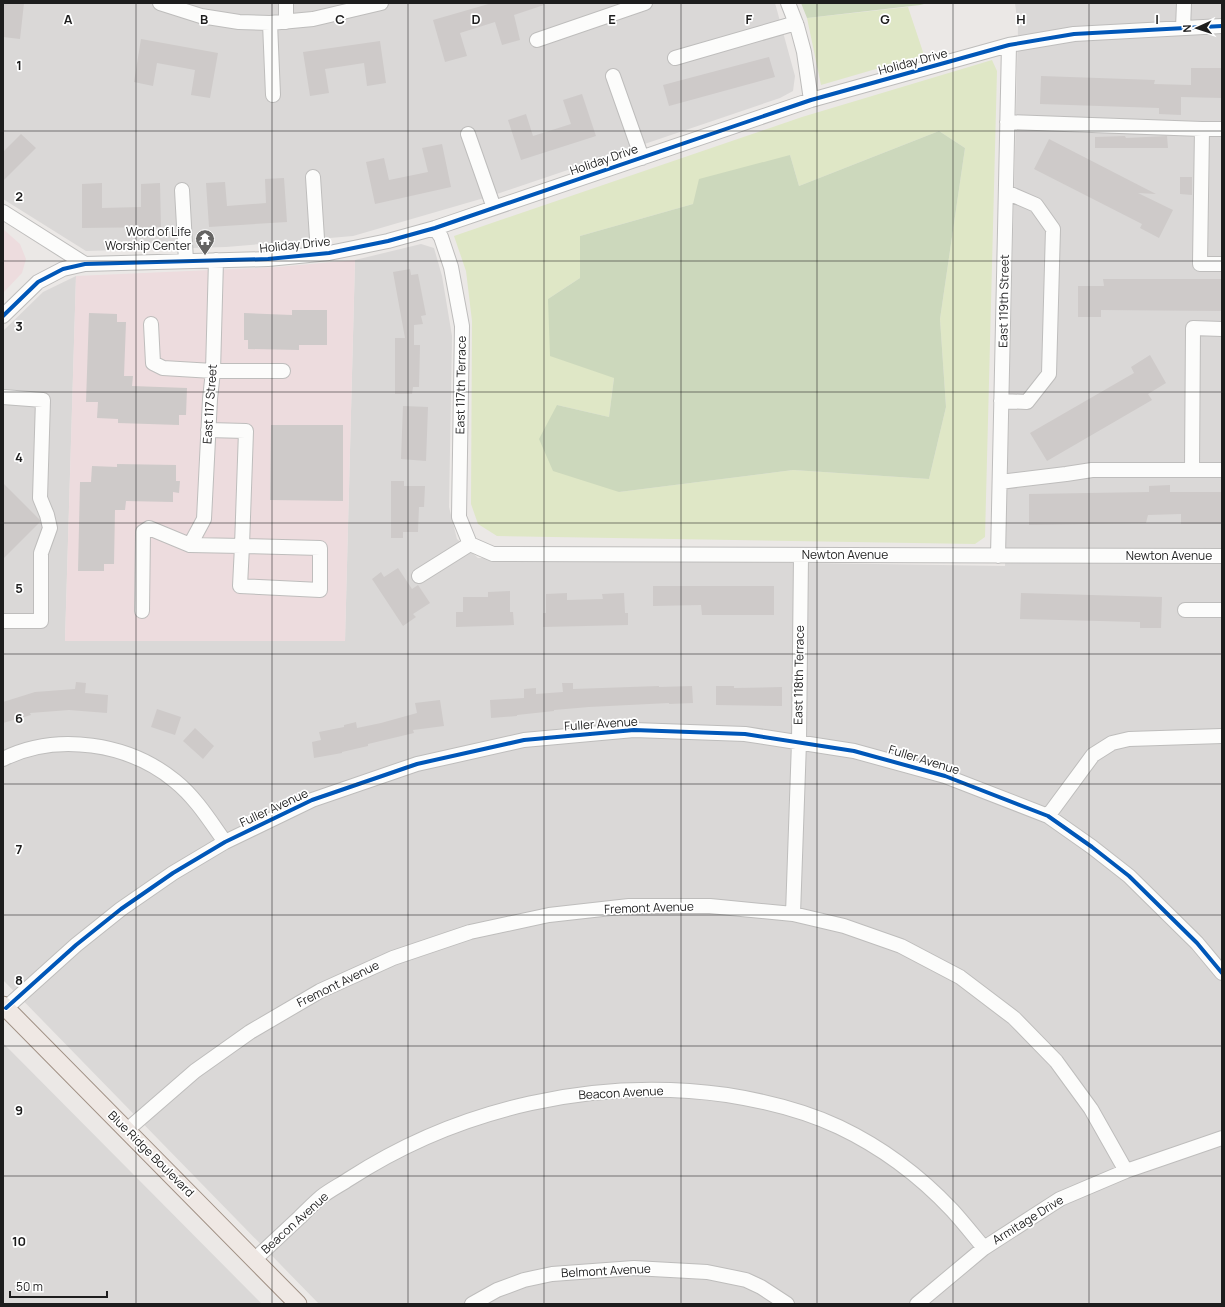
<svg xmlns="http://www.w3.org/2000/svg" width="1225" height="1307" font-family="Manrope,sans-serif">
  <rect width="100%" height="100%" fill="#ebe8e6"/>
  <!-- residential -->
  <path fill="#dad8d7" d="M 3,3 L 775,3 L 795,76 L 793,91 L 780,98 L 491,196 L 353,236 L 226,247 L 86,251 L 3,199 Z
    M 1015,3 L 1222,3 L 1222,1304 L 319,1304 L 3,980 L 3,331 L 43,292 L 76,276 L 65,640 L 345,641 L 355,260 L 421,244 L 434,248 L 442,276 L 452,336 L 449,507 L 457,539 L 478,558 L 1005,566 L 1018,27 Z
    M 3,1043 L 262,1304 L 3,1304 Z"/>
  <!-- commercial -->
  <path fill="#eddcde" d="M 3,229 L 20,244 L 26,259 L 22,273 L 3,293 Z
    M 355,260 L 345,641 L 65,641 L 76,276 L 277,267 Z"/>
  <!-- grass -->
  <path fill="#dfe7c6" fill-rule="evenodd" d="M 908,7 L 924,55 L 821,85 L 807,18 Z
    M 992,60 L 997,71 L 985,537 L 975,544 L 497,536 L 478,524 L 471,504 L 472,321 L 466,271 L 454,236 L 802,117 ZM 939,131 L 965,148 L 940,319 L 946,407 L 929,479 L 793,470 L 619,492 L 557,405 L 609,417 L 614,378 L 548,299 L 580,278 L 580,236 L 693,204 L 790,155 L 799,186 Z"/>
  <!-- forest -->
  <path fill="#ccd8bc" d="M 801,3 L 928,3 L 920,5 L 807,18 Z
    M 939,131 L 965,148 L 940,319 L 946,407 L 929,479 L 793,470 L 619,492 L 553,471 L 539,439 L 557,405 L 609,417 L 614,378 L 550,356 L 548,299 L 580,278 L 580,236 L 693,204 L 699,179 L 790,155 L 799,186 Z"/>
  <!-- building -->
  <path fill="#cecac9" d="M 3,3 L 24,3 L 20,39 L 3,37 Z
    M 492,3 L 544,3 L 544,5 L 514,15 L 520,40 L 502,45 L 495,22 L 460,33 L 467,56 L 445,62 L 433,20 Z
    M 141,39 L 218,53 L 210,98 L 191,95 L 195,70 L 157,63 L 153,86 L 134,82 Z
    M 380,41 L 386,83 L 367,86 L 364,63 L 325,69 L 329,93 L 310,96 L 303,52 Z
    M 769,57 L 775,77 L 669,106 L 663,85 Z
    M 1191,68 L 1222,68 L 1222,98 L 1181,97 L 1181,115 L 1159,114 L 1159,108 L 1040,104 L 1041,76 L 1155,80 L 1154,84 L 1191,85 Z
    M 582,94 L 596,136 L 521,160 L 508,120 L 526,114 L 533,136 L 571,124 L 563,100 Z
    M 21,134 L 36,148 L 3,181 L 3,152 Z
    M 1125,136 L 1126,138 L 1167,136 L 1168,148 L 1095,148 L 1095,137 Z
    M 1049,139 L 1156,194 L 1138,193 L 1173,210 L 1159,238 L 1140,228 L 1142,224 L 1034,169 Z
    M 442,144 L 451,187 L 375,204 L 366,162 L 384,158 L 389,180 L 428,172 L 422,148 Z
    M 1180,177 L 1192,177 L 1192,195 L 1180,194 Z
    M 284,178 L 287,222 L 209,227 L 206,183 L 225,182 L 227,206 L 266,203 L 265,179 Z
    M 102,183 L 102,208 L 141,207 L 141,184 L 160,183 L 161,227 L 82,228 L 82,184 Z
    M 410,269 L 411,275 L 418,274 L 426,315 L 421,316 L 423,324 L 414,325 L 414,345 L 420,345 L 419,387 L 413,387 L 412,394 L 395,394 L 395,338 L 405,338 L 393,272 Z
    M 1103,279 L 1222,279 L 1222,311 L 1101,310 L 1101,317 L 1078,317 L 1078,286 L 1104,286 Z
    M 292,310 L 327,310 L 327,345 L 299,345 L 299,350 L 248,349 L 248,340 L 244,340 L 244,313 L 292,315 Z
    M 89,313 L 117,314 L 117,322 L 126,322 L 124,376 L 133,376 L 132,386 L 187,388 L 186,415 L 179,415 L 179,425 L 118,423 L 118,419 L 97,418 L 98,402 L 86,402 Z
    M 1150,355 L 1166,383 L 1148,394 L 1152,400 L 1047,461 L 1030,433 L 1134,373 L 1131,367 Z
    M 403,406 L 428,407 L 426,461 L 401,459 Z
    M 271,425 L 343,425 L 343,501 L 270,500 Z
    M 117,464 L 176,465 L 176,481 L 180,481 L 179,493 L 173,492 L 173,502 L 126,501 L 125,510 L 115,510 L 114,564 L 104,564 L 104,571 L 78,571 L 80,482 L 91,482 L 92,466 L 117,467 Z
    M 391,481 L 404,481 L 404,486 L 425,486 L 424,507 L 419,507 L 418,532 L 403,532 L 403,538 L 391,538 Z
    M 3,483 L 40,520 L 40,522 L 3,559 Z
    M 1170,485 L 1170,492 L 1222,492 L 1222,524 L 1181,524 L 1181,514 L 1148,515 L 1146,523 L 1029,525 L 1029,494 L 1149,492 L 1149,486 Z
    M 398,568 L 412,589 L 418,585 L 430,603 L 413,614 L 416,617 L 403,626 L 372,579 L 381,572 L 384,577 Z
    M 653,586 L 774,586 L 774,615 L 702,615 L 701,605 L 653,606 Z
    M 510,591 L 510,612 L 513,612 L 514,625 L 456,627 L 456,612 L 463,612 L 463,597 L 488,597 L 488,592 Z
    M 567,593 L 567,600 L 603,599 L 602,594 L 624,593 L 625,613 L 628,613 L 628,625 L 543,627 L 543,613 L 546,613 L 546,594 Z
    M 1021,593 L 1162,597 L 1161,628 L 1140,628 L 1140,622 L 1020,619 Z
    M 76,682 L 86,683 L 85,693 L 108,695 L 107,713 L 69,710 L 30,713 L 31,715 L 3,723 L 3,702 L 35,692 L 75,689 Z
    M 562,683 L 573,683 L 573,689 L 659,686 L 659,687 L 692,686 L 693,703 L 669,704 L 669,703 L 589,707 L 554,710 L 554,711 L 517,715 L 517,716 L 491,718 L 490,700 L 524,698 L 524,689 L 536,688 L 536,694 L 563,692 Z
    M 716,686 L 734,686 L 734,688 L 782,687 L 782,706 L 716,705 Z
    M 440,700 L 444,726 L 413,730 L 414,733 L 368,744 L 368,746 L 342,752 L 342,753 L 314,758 L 312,742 L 321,740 L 319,732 L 344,727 L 344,725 L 356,722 L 357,728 L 381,723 L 417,713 L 415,703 Z
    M 157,709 L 181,717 L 175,735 L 151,727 Z
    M 195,728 L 214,746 L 203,759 L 183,741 Z"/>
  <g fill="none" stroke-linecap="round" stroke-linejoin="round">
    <!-- minor casing -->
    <g stroke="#bebdbc" stroke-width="16">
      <path id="minor" d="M 160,3 L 201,16 L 239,22 L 270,23 L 313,19 L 381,3
        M 286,3 L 286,22
        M 788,3 L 797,26 L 804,52 L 811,100
        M 270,23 L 273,95
        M 1183,28 L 1184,3
        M 537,40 L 645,3
        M 675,58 L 796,23
        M 613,76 L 642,158
        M 1007,122 L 1202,129
        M 1222,129 L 1202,129 L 1200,264 L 1222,264
        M 468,134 L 494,208
        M 313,177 L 318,254
        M 182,190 L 186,261
        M 3,212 L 85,264
        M 435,228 L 441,237 L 451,267 L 462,326 L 459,517 L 470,544
        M 3,316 L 38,282 L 63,269 L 85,264 L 268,259 L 329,253 L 388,241 L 435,228 L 811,100 L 1009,45 L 1074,34 L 1222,26
        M 151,324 L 153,363 L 163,368 L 213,371 L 283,371
        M 3,397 L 43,400 L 40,498 L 47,515 L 50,528 L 41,553 L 41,621 L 3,621
        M 1001,401 L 1027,402 L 1049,374 L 1053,229 L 1036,205 L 1006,192
        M 1192,470 L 1193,328 L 1222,329
        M 1000,482 L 1066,474 L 1092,470 L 1222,470
        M 470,544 L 493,554 L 1222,556
        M 190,545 L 204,519 L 210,399 L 213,371 L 216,260
        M 242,546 L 320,548 L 320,590 L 240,586 Z
        M 998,556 L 1009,45
        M 419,576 L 470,544
        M 1185,610 L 1222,610
        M 142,611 L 143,532 L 149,528 L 190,545 L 242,546 L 246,431 L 208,430
        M 3,759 C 57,732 129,743 175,781 C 196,798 210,821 225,842
        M 1048,816 L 1093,755 L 1112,743 L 1129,739 L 1222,736
        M 793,914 L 799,742 L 801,556
        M 6,1008 L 76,945 L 121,909 L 173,873 L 225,842 L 312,800 L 417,764 L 524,740 L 634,730 L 745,734 L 854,751 L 945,776 L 1048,816 L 1092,847 L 1129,876 L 1197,943 L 1222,973
        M 127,1130 L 195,1071 L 250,1032 L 320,991 L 393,958 L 470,932 L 549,915 L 629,906 L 710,906 L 793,914 L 844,926 L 901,946 L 960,977 L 1014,1018 L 1056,1061 L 1091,1109 L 1126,1171
        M 254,1260 C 270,1245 285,1231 300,1217 C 307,1210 314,1203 321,1197 C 330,1190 340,1185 349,1179 C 460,1107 596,1077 727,1095 C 765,1101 803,1110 839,1127 C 881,1147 920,1176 952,1210 C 963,1222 974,1236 984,1248
        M 472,1304 L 497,1290 L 524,1280 L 552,1274 L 634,1268 L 707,1272 L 746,1280 L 761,1287 L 787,1304
        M 917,1304 L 984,1248 L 1060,1199 L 1126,1171 L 1222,1138"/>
    </g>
    <!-- major casing -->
    <g stroke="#a09084" stroke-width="19">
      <path id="major" d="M 3,1005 L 298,1304"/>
    </g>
    <!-- minor -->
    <use href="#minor" stroke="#fcfcfb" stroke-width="14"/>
    <!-- major -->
    <use href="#major" stroke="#efe8e4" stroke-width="17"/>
    <!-- cycleway casing -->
    <g stroke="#fff" stroke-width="6">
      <path id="cycleway" d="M 3,316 L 38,282 L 63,269 L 85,264 L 268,259 L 329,253 L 388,241 L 435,228 L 811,100 L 1009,45 L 1074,34 L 1222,26
        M 6,1008 L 76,945 L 121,909 L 173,873 L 225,842 L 312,800 L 417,764 L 524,740 L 634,730 L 745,734 L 854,751 L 945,776 L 1048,816 L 1092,847 L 1129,876 L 1197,943 L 1222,973"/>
    </g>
    <!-- cycleway -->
    <use href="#cycleway" stroke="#0057b8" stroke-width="4"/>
  </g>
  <!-- grid -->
  <path fill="none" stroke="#1d1d1d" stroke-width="1" stroke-opacity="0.55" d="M 136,3 L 136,1304M 272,3 L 272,1304M 408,3 L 408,1304M 544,3 L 544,1304M 681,3 L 681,1304M 817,3 L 817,1304M 953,3 L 953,1304M 1089,3 L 1089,1304M 3,131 L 1222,131M 3,261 L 1222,261M 3,392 L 1222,392M 3,523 L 1222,523M 3,654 L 1222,654M 3,784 L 1222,784M 3,915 L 1222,915M 3,1046 L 1222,1046M 3,1176 L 1222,1176"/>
  <!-- icons -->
  <defs>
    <g id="temple-pin" transform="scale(1)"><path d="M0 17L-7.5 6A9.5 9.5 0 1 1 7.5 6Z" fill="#656463" stroke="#fff"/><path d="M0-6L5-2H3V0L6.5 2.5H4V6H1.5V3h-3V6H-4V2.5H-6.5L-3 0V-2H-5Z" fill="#fff"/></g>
  </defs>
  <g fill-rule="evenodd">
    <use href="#temple-pin" x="205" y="239"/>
  </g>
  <g text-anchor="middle" stroke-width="3.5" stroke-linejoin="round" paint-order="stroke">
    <!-- street labels -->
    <g font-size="12" fill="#1d1d1d" stroke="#fff">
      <text transform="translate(913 62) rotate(-15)" y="4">Holiday Drive</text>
      <text transform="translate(604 160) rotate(-19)" y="4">Holiday Drive</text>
      <text transform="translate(295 245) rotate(-6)" y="4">Holiday Drive</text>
      <text transform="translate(1004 301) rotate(-89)" y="4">East 119th Street</text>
      <text transform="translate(461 385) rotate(-89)" y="4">East 117th Terrace</text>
      <text transform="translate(210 404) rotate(-86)" y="4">East 117 Street</text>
      <text x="845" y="559">Newton Avenue</text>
      <text x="1169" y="560">Newton Avenue</text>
      <text transform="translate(799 675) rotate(-89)" y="4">East 118th Terrace</text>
      <text transform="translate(601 724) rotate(-4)" y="4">Fuller Avenue</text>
      <text transform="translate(924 760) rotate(17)" y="4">Fuller Avenue</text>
      <text transform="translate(274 808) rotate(-25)" y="4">Fuller Avenue</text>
      <text transform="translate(649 908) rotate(-2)" y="4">Fremont Avenue</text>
      <text transform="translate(338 984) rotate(-26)" y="4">Fremont Avenue</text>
      <text transform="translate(621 1093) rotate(-3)" y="4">Beacon Avenue</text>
      <text transform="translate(151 1154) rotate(45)" y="4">Blue Ridge Boulevard</text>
      <text transform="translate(1028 1220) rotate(-32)" y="4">Armitage Drive</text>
      <text transform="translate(295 1223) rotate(-42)" y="4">Beacon Avenue</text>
      <text transform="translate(606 1271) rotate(-3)" y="4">Belmont Avenue</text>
    </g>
    <!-- poi labels -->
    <g font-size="12" fill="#1d1d1d" stroke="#fff" text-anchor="end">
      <text x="191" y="236">Word of Life<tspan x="191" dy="14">Worship Center</tspan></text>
    </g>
  </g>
  <g font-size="13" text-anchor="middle" font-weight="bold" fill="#1d1d1d" stroke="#fff" stroke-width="3.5" stroke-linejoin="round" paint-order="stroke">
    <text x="68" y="24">A</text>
    <text x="204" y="24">B</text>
    <text x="340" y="24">C</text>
    <text x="476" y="24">D</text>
    <text x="612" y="24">E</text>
    <text x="749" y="24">F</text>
    <text x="885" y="24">G</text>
    <text x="1021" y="24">H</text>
    <text x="1157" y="24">I</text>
    <text x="19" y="70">1</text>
    <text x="19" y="201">2</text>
    <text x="19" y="331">3</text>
    <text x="19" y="462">4</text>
    <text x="19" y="593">5</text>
    <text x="19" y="723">6</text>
    <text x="19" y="854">7</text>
    <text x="19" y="985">8</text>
    <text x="19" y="1115">9</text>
    <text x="19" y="1246">10</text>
  </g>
  <!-- border -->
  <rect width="1225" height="1307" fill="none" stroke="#1d1d1d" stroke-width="8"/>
  <!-- north arrow -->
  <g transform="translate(1197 28) rotate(267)" stroke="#ffffff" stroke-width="3" paint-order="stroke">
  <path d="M0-3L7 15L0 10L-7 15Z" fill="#1d1d1d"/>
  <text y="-6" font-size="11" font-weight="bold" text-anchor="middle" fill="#1d1d1d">N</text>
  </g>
  <!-- scale -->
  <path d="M10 1291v6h97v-6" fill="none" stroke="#1d1d1d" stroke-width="2"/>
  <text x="16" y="1291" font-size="12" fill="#1d1d1d" stroke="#ffffff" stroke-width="3" paint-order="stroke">50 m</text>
</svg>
